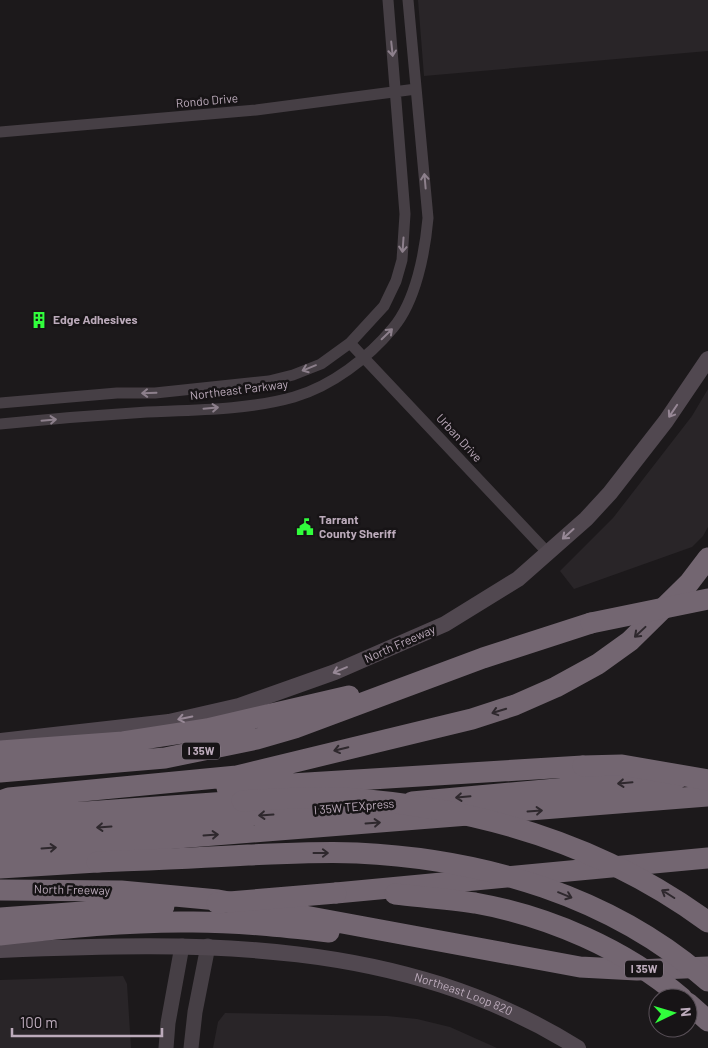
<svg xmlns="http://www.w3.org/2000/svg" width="708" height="1048" font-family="Barlow,sans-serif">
  <rect width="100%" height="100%" fill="#1c191b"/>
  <!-- built -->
  <path fill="#292528" d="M 418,0 L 708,0 L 708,51 L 424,76 Z
    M 708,389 L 708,527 L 703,536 L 692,547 L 574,589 L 560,571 L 613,518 L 692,416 Z
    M 123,976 L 127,984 L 131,1048 L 0,1048 L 0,980 Z
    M 225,1013 L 387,1016 L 417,1019 L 450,1027 L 497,1048 L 213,1048 L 218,1022 Z"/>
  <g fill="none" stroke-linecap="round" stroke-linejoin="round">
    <!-- minor -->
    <path stroke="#463f45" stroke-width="11" d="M 0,132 L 256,110 L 416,89
      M 350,343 L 548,553
      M 0,403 L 117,393 L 155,393 L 269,381 L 293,375 L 321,364 L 350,343 L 384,306 L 396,281 L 402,260 L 405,214 L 388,0
      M 0,424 C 49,419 98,415 147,412 C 195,410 248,410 294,397 C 332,386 368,358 393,328 C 416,301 425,252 428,218 L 408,0"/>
    <!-- tertiary -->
    <path stroke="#463f45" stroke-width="15" d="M 166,1048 L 168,1023 L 182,946
      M 191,1048 L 195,1012 L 208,946"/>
    <!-- secondary -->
    <g stroke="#514850" stroke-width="16">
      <path d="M 0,741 L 169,722 L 239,706 L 335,672 L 445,624 L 518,579 L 586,519 L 610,493 L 666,421 L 708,359"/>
      <path id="s1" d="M 0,950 C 201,942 400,937 578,1048"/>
    </g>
    <!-- motorway -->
    <path stroke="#736671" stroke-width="21" d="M 0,751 L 123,742 L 207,729 L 349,696
      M 0,772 L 165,758 L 257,739 L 295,728 L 483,658 L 591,623
      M 227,788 L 583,766
      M 0,801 L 9,798 L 237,776 L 472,719 L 515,705 L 556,687 L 598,664 L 630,641 L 689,583 L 708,558
      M 412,802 L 678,778
      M 0,818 L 242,801
      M 0,835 L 369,806
      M 0,852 L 708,796
      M 0,868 L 97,862
      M 0,890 L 121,891 L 218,900 L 580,967 L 637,970 L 708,967
      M 336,893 L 708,858
      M 0,918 L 164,906
      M 0,935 C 64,928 128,921 193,922 C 238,922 284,927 329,932
      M 688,1003 L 708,1021"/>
    <!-- motorway-bridge -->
    <path stroke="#736671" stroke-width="21" d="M 591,623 L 708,599
      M 583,766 L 622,765 L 708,780
      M 242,801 C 276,799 311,796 344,798 C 475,807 602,844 708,922
      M 97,862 C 147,860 198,858 248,855 C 284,854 321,851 357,853 C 484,859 611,896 708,981
      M 395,894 C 422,897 449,899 475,903 C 548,916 625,949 682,998
      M 217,903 L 336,893"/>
  </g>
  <!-- one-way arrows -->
  <defs><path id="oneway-shaft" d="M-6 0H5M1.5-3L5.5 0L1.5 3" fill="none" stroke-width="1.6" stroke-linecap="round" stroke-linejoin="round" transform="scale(1.25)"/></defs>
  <g stroke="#8d808c">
    <use href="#oneway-shaft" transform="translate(392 49) rotate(84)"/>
    <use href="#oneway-shaft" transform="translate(425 181) rotate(-95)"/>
    <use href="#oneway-shaft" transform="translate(403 245) rotate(94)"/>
    <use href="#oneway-shaft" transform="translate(387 334) rotate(-44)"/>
    <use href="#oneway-shaft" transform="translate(309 368) rotate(158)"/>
    <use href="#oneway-shaft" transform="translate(149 393) rotate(178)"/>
    <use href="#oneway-shaft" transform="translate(211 408) rotate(-5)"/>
    <use href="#oneway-shaft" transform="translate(49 420) rotate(-5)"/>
  </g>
  <g stroke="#978896">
    <use href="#oneway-shaft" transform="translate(673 411) rotate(124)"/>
    <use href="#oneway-shaft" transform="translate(568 534) rotate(138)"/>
    <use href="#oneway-shaft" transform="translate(340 670) rotate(157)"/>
    <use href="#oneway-shaft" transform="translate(185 718) rotate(168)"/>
  </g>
  <g stroke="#2e282d">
    <use href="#oneway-shaft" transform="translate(640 632) rotate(137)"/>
    <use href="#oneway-shaft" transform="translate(499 711) rotate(163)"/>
    <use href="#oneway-shaft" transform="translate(341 749) rotate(167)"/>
    <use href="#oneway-shaft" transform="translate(625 783) rotate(175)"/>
    <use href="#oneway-shaft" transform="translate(463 797) rotate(175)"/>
    <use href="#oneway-shaft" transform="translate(535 811) rotate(-4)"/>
    <use href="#oneway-shaft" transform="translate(266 815) rotate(176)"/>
    <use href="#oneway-shaft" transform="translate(373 823) rotate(-4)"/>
    <use href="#oneway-shaft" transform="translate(104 827) rotate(176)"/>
    <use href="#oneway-shaft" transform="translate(211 835) rotate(-4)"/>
    <use href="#oneway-shaft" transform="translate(49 848) rotate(-4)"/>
    <use href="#oneway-shaft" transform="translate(321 853)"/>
    <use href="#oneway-shaft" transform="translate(668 894) rotate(-148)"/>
    <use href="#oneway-shaft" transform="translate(565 895) rotate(22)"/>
  </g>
  <!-- icons -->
  <defs>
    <g id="building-bare" transform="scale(1.35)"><path d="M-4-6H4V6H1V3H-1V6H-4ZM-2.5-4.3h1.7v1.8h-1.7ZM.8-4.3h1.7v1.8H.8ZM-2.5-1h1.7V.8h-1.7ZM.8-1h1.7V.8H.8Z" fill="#31fd3c" stroke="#171416" stroke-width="2.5" paint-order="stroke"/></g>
    <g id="civic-bare" transform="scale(1.35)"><path d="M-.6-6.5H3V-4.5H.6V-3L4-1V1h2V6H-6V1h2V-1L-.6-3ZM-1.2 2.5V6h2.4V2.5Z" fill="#31fd3c" stroke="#171416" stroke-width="2.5" paint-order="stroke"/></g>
  </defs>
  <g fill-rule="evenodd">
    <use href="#building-bare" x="39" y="320"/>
    <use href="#civic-bare" x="305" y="527"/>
  </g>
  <g text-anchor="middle" stroke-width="5" stroke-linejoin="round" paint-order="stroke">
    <!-- shield labels -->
    <g fill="#171416" stroke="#8a7e8a" stroke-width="1">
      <rect x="182" y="742.5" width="38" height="17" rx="4"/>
      <rect x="625" y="960.5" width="38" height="17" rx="4"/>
    </g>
    <g font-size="11" font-weight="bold" fill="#bcabbb">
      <text x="201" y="755">I 35W</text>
      <text x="644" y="973">I 35W</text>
    </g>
    <!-- street labels -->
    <g font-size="12" fill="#bcabbb" stroke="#171416">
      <text transform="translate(207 101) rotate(-5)" y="4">Rondo Drive</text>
      <text transform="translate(239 390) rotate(-7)" y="4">Northeast Parkway</text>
      <text transform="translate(459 438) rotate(47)" y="4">Urban Drive</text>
      <text transform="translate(400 644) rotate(-24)" y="4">North Freeway</text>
      <text transform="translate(354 807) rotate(-5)" y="4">I 35W TEXpress</text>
      <text transform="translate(72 890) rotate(1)" y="4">North Freeway</text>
      <text dy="4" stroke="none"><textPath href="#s1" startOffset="469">Northeast Loop 820</textPath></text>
    </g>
    <!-- poi labels -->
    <g font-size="12" font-weight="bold" fill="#bcabbb" stroke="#171416" text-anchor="start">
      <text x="53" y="324">Edge Adhesives</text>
      <text x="319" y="524">Tarrant<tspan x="319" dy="14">County Sheriff</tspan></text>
    </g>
  </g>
  <!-- north arrow -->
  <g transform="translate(673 1013) rotate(85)"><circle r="24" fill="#171416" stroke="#595058"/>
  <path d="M0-4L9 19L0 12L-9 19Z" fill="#31fd3c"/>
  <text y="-8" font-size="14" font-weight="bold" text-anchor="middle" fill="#bcabbb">N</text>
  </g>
  <!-- scale -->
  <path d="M12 1028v8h150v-8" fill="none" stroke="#bcabbb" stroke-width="2.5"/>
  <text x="20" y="1028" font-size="15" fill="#bcabbb" stroke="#171416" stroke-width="4" paint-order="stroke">100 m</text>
</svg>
